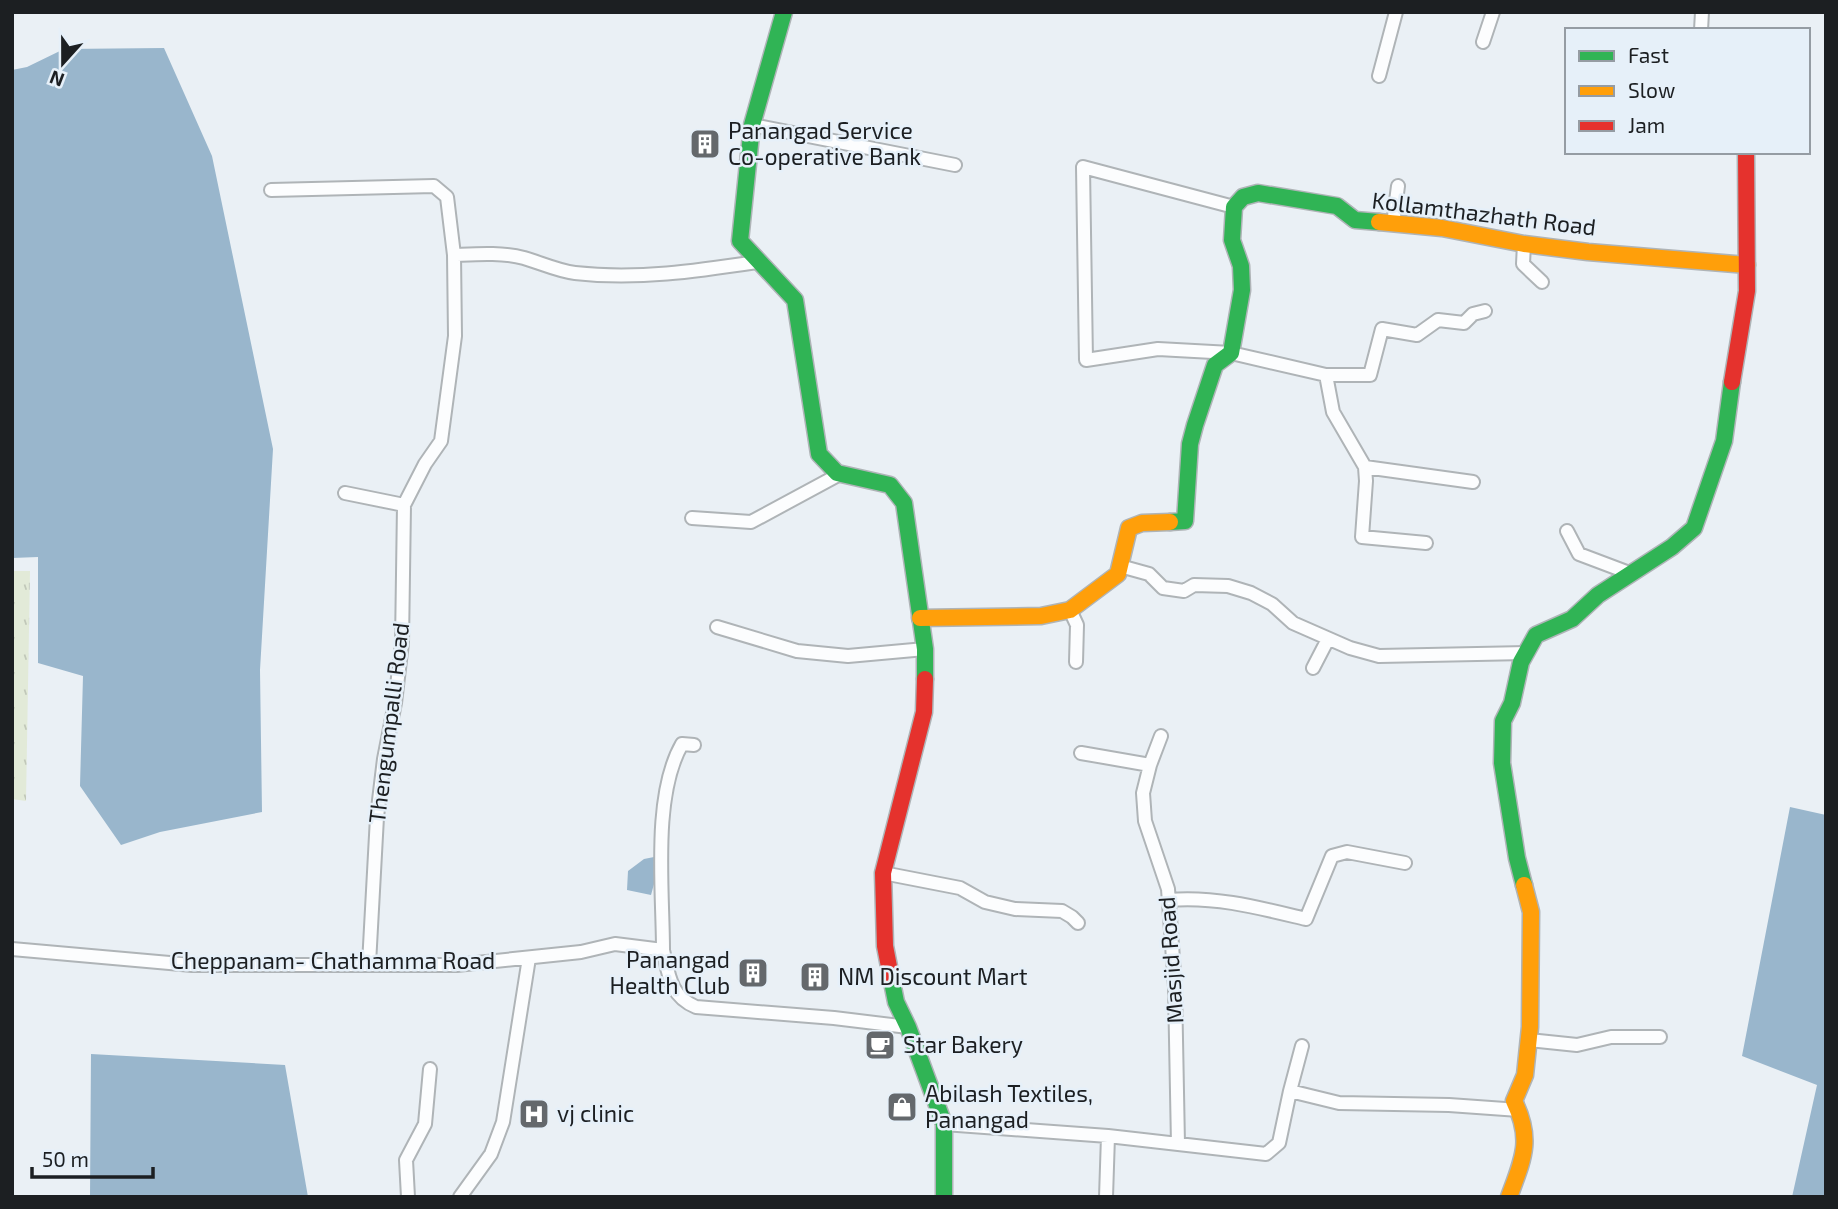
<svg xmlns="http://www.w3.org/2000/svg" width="1838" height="1209" font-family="'Exo 2',sans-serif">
  <defs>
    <pattern id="grass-tufts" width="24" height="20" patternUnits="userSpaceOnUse" patternTransform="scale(1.75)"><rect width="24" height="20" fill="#e2ead8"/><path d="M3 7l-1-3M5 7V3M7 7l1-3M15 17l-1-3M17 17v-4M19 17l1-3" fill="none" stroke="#c1c8b9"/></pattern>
  </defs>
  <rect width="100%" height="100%" fill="#eaf0f5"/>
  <!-- grass -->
  <path fill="url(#grass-tufts)" d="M 12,571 L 30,571 L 26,801 L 12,799 Z"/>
  <!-- water -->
  <path fill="#99b6cc" d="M 164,48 L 212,156 L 273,449 L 260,670 L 262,812 L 160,832 L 121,845 L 80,786 L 83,676 L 38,663 L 38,557 L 12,558 L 12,70 L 27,67 L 64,49 Z
    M 1790,807 L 1826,815 L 1826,1197 L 1792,1197 L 1817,1085 L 1742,1056 Z
    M 659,856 L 657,873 L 651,895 L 627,890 L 628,871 L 644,859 Z
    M 91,1054 L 285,1065 L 308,1197 L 90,1197 Z"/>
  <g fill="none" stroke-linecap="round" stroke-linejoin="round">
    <!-- street casing -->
    <g stroke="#afb4b7" stroke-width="16">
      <path id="street" d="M 1701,30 L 1702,12
        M 1483,42 L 1493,12
        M 1379,76 L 1396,12
        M 752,125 L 955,165
        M 271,190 L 434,186 L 447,197 L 454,255
        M 1234,207 L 1083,167 L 1086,360 L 1158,349 L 1231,353 L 1326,375 L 1333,412 L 1365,467 L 1366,481 L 1362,537 L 1426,543
        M 1393,224 L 1398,186
        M 1524,244 L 1523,264 L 1542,282
        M 1326,375 L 1370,375 L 1382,329 L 1417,335 L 1438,320 L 1464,323 L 1473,314 L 1485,311
        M 1365,467 L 1473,482
        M 345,493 L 404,505
        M 692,518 L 751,522 L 840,474
        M 1567,531 L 1579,554 L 1632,574
        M 1120,566 L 1149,574 L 1163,588 L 1184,591 L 1194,585 L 1228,586 L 1251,593 L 1272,604 L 1293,623 L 1350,648 L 1379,656 L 1527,653
        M 1070,610 L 1077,625 L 1076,662
        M 717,627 L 797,651 L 848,656 L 925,649
        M 1313,668 L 1328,639
        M 1161,736 L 1150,765 L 1143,793 L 1145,821 L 1168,889 L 1175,987 L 1178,1144
        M 1081,753 L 1150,765
        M 883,873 L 960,888 L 985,902 L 1015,909 L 1062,911 L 1072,917 L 1078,923
        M 1169,900 C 1216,896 1260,908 1306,919 L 1332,856 L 1347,852 L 1405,863
        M 12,949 L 192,965 L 457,965 L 581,952 L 615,944 L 663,950 C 669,976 670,996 696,1007 L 834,1018 L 908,1027
        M 663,950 C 663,890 652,796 682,744 L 694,745
        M 369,964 L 377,817 L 384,759 L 395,703 L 402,643 L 404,505 L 425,464 L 441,441 L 455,336 L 454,255 C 477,254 501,252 524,258 C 541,263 558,271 575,273 C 637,280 697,271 757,262
        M 1529,1040 L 1577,1045 L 1611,1037 L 1660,1037
        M 1290,1091 L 1302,1046
        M 944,1124 L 1108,1136 L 1266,1154 L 1279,1143 L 1290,1091 L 1339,1103 L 1449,1105 L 1519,1110
        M 408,1197 L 406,1160 L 425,1124 L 430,1069
        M 460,1197 L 491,1154 L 503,1122 L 529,958
        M 1106,1197 L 1108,1136"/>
    </g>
    <!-- fast casing -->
    <g stroke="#afb4b7" stroke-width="19">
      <path id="fast" d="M 784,12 L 752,125 L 740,241 L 795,300 L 819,454 L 837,473 L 890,485 L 904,503 L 925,649 L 925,679
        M 1170,522 L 1185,521 L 1190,444 L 1195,425 L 1215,365 L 1231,353 L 1242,290 L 1241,266 L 1232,240 L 1234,207 L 1243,197 L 1258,193 L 1337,206 L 1355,220 L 1379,222
        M 1524,885 L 1517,858 L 1502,763 L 1503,721 L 1512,703 L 1521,662 L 1536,635 L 1572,619 L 1598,595 L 1672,547 L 1694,528 L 1724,441 L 1732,382
        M 891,977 L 896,1002 L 908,1027 L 944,1124 L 944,1197"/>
    </g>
    <!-- slow casing -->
    <g stroke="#afb4b7" stroke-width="19">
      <path id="slow" d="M 1379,222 L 1442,228 L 1524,244 L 1588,252 L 1747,265
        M 920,618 L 1041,616 L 1070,610 L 1118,574 L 1129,528 L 1142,523 L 1170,522
        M 1509,1197 C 1523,1159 1533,1140 1514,1101 L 1525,1075 L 1530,1027 L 1531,912 L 1524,885"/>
    </g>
    <!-- jam casing -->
    <g stroke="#afb4b7" stroke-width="19">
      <path id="jam" d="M 1732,382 L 1747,291 L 1746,152
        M 891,977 L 885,946 L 883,873 L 924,712 L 925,679"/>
    </g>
    <!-- street -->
    <use href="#street" stroke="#fcfdfe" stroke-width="12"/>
    <!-- fast -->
    <use href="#fast" stroke="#30b455" stroke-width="16"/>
    <!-- slow -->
    <use href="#slow" stroke="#ff9f0a" stroke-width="16"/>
    <!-- jam -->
    <use href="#jam" stroke="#e5322d" stroke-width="16"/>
  </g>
  <!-- icons -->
  <defs>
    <g id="building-square" transform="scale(1.575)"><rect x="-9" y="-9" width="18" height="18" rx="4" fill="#64686c" stroke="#e6f0f9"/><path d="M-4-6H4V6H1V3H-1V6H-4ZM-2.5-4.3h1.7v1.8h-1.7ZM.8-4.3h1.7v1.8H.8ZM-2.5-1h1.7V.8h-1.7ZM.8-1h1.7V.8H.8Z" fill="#fff"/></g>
    <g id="cafe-square" transform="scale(1.575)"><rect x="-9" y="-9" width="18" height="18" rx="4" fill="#64686c" stroke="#e6f0f9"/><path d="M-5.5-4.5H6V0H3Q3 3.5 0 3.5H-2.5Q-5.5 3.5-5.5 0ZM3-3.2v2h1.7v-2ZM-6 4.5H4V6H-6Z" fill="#fff"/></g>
    <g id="shop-square" transform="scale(1.575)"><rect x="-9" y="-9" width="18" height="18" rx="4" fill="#64686c" stroke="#e6f0f9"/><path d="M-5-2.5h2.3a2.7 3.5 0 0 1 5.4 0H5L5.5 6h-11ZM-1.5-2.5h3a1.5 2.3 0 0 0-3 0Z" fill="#fff"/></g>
    <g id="hospital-square" transform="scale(1.575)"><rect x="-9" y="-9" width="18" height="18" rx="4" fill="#64686c" stroke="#e6f0f9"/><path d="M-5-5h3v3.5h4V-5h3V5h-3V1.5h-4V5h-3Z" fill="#fff"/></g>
  </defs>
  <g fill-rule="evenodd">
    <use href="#building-square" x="705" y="144"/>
    <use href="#building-square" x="753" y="973"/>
    <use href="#building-square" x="815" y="977"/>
    <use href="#cafe-square" x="880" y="1045"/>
    <use href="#shop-square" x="902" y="1107"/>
    <use href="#hospital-square" x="534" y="1114"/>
  </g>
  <g text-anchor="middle" stroke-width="5" stroke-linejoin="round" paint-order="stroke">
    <!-- poi labels -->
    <g font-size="23" fill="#1c1f22" stroke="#e6f0f9" text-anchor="start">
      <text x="728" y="139">Panangad Service<tspan x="728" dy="26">Co-operative Bank</tspan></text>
      <text x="730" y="968" text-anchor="end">Panangad<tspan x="730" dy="26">Health Club</tspan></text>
      <text x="838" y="985">NM Discount Mart</text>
      <text x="903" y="1053">Star Bakery</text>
      <text x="925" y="1102">Abilash Textiles,<tspan x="925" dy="26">Panangad</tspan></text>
      <text x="557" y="1122">vj clinic</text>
    </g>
    <!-- street labels -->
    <g font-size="23" fill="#1c1f22" stroke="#e6f0f9">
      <text transform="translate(1484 214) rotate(7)" y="8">Kollamthazhath Road</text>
      <text transform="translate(389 723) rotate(-83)" y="8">Thengumpalli Road</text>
      <text transform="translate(1171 960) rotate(-94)" y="8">Masjid Road</text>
      <text x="333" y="969">Cheppanam- Chathamma Road</text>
    </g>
  </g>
  <!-- border -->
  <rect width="1838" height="1209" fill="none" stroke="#1c1f22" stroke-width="28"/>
  <!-- legend -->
  <rect x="1565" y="28" width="245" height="126" fill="#e6f0f9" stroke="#959ca3" stroke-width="2"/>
  <rect x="1579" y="51" width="35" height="10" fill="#30b455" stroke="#959ca3" stroke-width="2"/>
  <text x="1628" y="63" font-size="21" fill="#1c1f22">Fast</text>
  <rect x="1579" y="86" width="35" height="10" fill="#ff9f0a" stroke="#959ca3" stroke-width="2"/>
  <text x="1628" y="98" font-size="21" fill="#1c1f22">Slow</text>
  <rect x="1579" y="121" width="35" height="10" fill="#e5322d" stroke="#959ca3" stroke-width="2"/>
  <text x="1628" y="133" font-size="21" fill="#1c1f22">Jam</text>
  <!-- north arrow -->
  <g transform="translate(63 63) rotate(201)" stroke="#e6f0f9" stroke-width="5" paint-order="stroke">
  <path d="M0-5L12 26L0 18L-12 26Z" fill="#1c1f22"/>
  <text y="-10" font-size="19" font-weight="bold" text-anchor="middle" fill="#1c1f22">N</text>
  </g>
  <!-- scale -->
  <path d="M32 1167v10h121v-10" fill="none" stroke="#1c1f22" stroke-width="3.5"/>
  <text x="42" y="1167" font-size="21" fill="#1c1f22" stroke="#e6f0f9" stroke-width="5" paint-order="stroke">50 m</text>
</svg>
